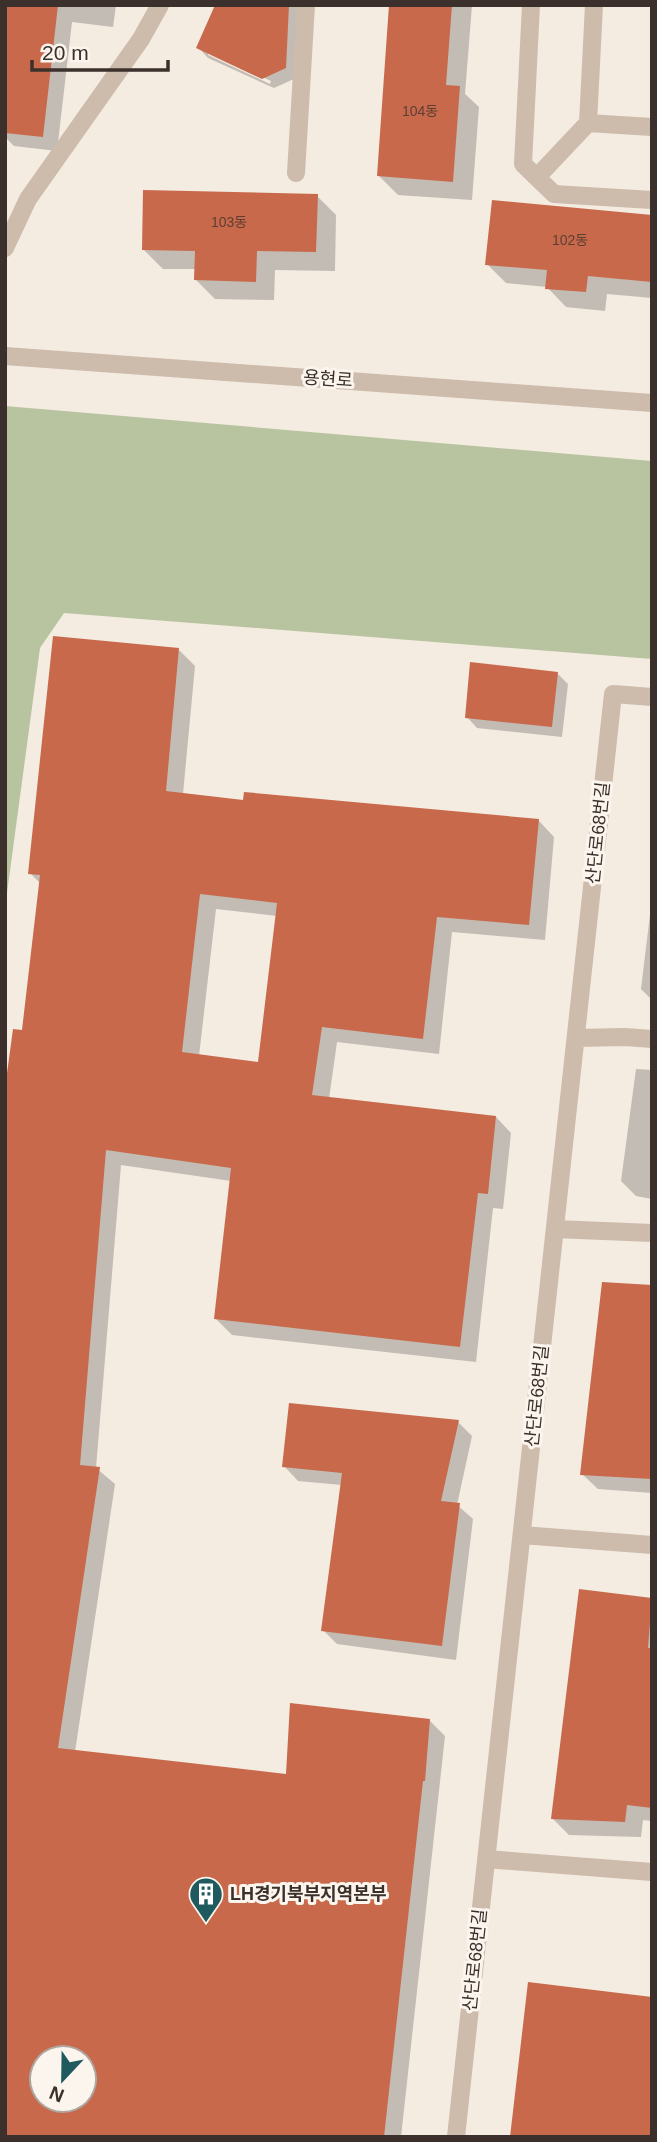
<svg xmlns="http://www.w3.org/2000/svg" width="657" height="2142" font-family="Arial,'Noto Sans KR',sans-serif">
  <rect width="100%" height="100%" fill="#f4ebe1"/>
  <!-- green -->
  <path fill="#b8c4a0" d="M 5,406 L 652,461 L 652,659 L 64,613 L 40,648 L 5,908 Z"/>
  <!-- shadow -->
  <path fill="#0003" fill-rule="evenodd" d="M 5,5 L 116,5 L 113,27 L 72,22 L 57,151 L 14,146 L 5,137 Z
    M 217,5 L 300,5 L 296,78 L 274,88 L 208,58 L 198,47 ZM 208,51 L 271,81 L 270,84 L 208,55 Z
    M 391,5 L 472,5 L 465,94 L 479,107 L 472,200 L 398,195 L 378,175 Z
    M 317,196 L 336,215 L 335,271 L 275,270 L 274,300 L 215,299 L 196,280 L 196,269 L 163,269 L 143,249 Z
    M 652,216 L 652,298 L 607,294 L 605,311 L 566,307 L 547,287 L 506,283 L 487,264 Z
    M 179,650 L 195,666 L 183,794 L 245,802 L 539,821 L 554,837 L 545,940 L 452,932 L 439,1054 L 337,1042 L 329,1099 L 496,1117 L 511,1133 L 503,1209 L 493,1208 L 476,1362 L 232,1335 L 216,1319 L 231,1181 L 121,1165 L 96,1468 L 115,1484 L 75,1752 L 288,1776 L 429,1720 L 445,1736 L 401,2137 L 5,2137 L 24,1032 L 41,884 L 30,873 ZM 216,909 L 277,916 L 260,1064 L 199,1056 ZM 42,2058 L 84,2058 L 84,2100 L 42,2100 Z
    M 557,673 L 568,684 L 562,737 L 477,728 L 467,717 Z
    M 652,898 L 652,1000 L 641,989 Z
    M 636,1069 L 652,1070 L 652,1199 L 636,1196 L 621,1181 Z
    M 652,1287 L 652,1493 L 598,1489 L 582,1474 Z
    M 458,1422 L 472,1436 L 457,1505 L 473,1519 L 456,1660 L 337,1644 L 323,1630 L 342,1485 L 298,1481 L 284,1466 Z
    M 652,1599 L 652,1821 L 643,1820 L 641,1837 L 569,1835 L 553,1819 Z"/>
  <!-- building -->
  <path fill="#c8694b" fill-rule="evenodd" d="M 5,5 L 58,5 L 43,137 L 5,133 Z
    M 215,5 L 289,5 L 286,68 L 262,79 L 196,48 Z
    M 389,5 L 452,5 L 446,85 L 460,86 L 453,182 L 377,176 Z
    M 143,190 L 318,194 L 316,252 L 257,251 L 256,282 L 194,280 L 195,251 L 142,250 Z
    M 492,200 L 652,215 L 652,282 L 588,276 L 586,292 L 545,289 L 547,270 L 485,265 Z
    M 53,636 L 179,648 L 166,791 L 243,800 L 244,792 L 539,819 L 529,925 L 437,917 L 423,1039 L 322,1027 L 312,1095 L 496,1116 L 488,1194 L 478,1193 L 460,1347 L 214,1319 L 231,1168 L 106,1150 L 80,1465 L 100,1467 L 58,1748 L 286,1774 L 290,1703 L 430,1719 L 425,1781 L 423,1781 L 384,2137 L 5,2137 L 5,1088 L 13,1029 L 22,1030 L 40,875 L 28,874 ZM 200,894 L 277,903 L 258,1062 L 182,1052 ZM 42,2058 L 84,2058 L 84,2100 L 42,2100 Z
    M 470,662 L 558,672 L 552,727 L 465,718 Z
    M 602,1282 L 652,1285 L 652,1479 L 580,1475 Z
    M 289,1403 L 459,1420 L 441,1501 L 460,1503 L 442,1646 L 321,1631 L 342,1473 L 282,1467 Z
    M 579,1589 L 652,1598 L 648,1648 L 652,1648 L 652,1808 L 627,1805 L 625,1822 L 551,1819 Z
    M 528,1982 L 652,1997 L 652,2137 L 510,2137 Z"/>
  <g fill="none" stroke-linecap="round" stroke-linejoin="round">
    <!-- minor -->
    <path stroke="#cdbbac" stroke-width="18" d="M 531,5 L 523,164 L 554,194 L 652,200
      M 588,123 L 652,127
      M 296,173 L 306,5
      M 537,177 L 588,123 L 594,5
      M 5,248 L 28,199 L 141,39 L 160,5
      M 5,356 L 652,403
      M 576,1038 L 625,1037 L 652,1039
      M 555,1229 L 652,1233
      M 522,1535 L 652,1545
      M 486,1859 L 652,1872
      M 456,2137 L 613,694 L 652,697"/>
  </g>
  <!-- icons -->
  <defs>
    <g id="building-pin" transform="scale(1.75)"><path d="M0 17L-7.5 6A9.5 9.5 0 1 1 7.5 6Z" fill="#1f5a5e" stroke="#fbf5ee"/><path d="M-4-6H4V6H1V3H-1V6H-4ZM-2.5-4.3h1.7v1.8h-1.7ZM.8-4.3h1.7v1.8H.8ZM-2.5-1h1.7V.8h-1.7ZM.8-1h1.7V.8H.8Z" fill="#fff"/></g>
  </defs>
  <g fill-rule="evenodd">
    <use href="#building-pin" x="206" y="1894"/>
  </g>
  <g text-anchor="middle" stroke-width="6" stroke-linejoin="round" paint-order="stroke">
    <!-- number labels -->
    <g font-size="14" fill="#5e3e33">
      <text x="420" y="116">104동</text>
      <text x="229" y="227">103동</text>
      <text x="570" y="245">102동</text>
    </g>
    <!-- street labels -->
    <g font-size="18" fill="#3b302b" stroke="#fbf5ee">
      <text transform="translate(328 379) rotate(4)" y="6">용현로</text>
      <text transform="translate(598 833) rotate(-84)" y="6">산단로68번길</text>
      <text transform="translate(537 1396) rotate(-84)" y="6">산단로68번길</text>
      <text transform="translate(475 1960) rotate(-84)" y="6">산단로68번길</text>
    </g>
    <!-- poi labels -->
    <g font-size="18" font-weight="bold" fill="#3b302b" stroke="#fbf5ee" text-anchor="start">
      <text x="230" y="1900">LH경기북부지역본부</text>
    </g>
  </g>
  <!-- border -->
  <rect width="657" height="2142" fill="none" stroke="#3b302b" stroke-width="14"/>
  <!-- north arrow -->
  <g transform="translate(63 2079) rotate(202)"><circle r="33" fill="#fbf5ee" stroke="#aea6a0" stroke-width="2"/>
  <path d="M0-5L12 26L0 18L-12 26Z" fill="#1f5a5e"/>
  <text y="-10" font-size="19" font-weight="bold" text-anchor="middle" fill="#3b302b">N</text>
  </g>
  <!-- scale -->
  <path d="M32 60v10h136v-10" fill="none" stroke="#3b302b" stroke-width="3.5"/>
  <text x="42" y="60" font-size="21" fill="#3b302b" stroke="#fbf5ee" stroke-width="5" paint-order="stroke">20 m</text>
</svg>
